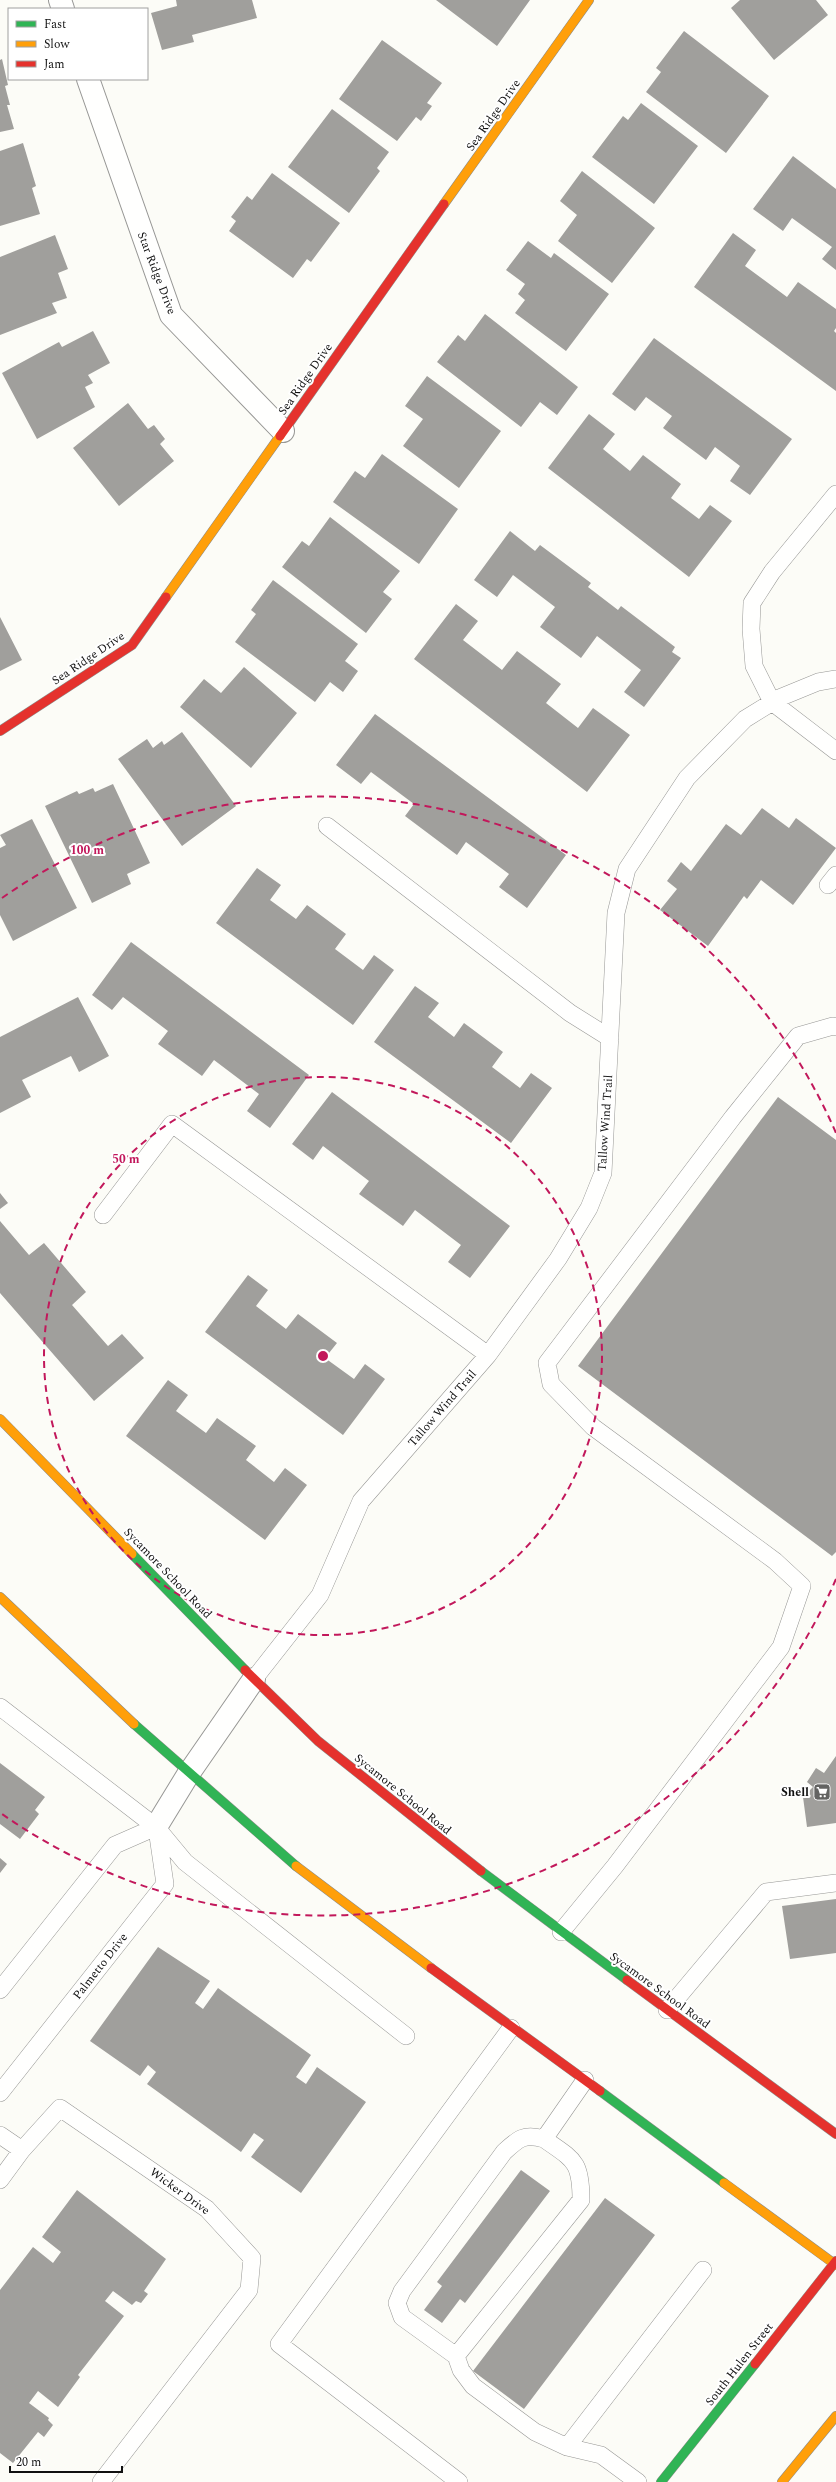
<svg xmlns="http://www.w3.org/2000/svg" width="836" height="2482" font-family="Spectral,serif">
  <rect width="100%" height="100%" fill="#fcfcf7"/>
  <!-- building -->
  <path fill="#a09f9c" d="M 176,0 L 252,0 L 257,18 L 192,35 L 194,42 L 162,50 L 151,13 L 177,6 Z
    M 436,0 L 530,0 L 497,46 Z
    M 740,0 L 816,0 L 828,15 L 774,60 L 731,8 Z
    M 684,31 L 769,96 L 726,153 L 646,92 L 661,72 L 656,68 Z
    M 382,40 L 442,83 L 427,103 L 432,106 L 421,121 L 416,117 L 397,141 L 339,99 Z
    M 2,59 L 8,85 L 5,86 L 10,105 L 7,105 L 14,129 L 0,132 L 0,60 Z
    M 641,103 L 698,146 L 654,204 L 592,157 L 623,116 L 628,120 Z
    M 332,109 L 389,152 L 377,168 L 380,171 L 349,213 L 288,167 Z
    M 23,143 L 36,186 L 32,188 L 40,214 L 0,226 L 0,151 Z
    M 793,156 L 836,189 L 836,270 L 822,259 L 832,247 L 792,218 L 783,231 L 753,209 Z
    M 582,171 L 655,228 L 612,283 L 558,241 L 577,215 L 560,201 Z
    M 272,173 L 340,223 L 311,262 L 307,259 L 293,278 L 229,231 L 236,221 L 231,217 L 247,196 L 252,200 Z
    M 733,233 L 756,250 L 745,266 L 787,297 L 798,282 L 836,309 L 836,328 L 834,331 L 836,333 L 836,391 L 694,287 Z
    M 55,235 L 68,269 L 58,273 L 67,298 L 52,303 L 57,313 L 0,335 L 0,257 Z
    M 528,241 L 551,258 L 554,253 L 609,294 L 566,351 L 515,313 L 525,300 L 518,294 L 525,284 L 506,270 Z
    M 485,314 L 578,387 L 557,415 L 540,402 L 521,427 L 437,362 L 458,335 L 465,341 Z
    M 93,331 L 110,363 L 88,375 L 93,383 L 85,387 L 95,407 L 37,439 L 2,373 L 59,342 L 62,347 Z
    M 654,338 L 792,439 L 750,495 L 730,481 L 740,466 L 715,447 L 706,460 L 663,428 L 672,416 L 646,397 L 635,411 L 612,394 Z
    M 427,376 L 501,431 L 459,488 L 403,446 L 423,419 L 405,406 Z
    M 128,403 L 148,429 L 154,425 L 165,439 L 160,444 L 174,461 L 119,506 L 73,448 Z
    M 589,414 L 615,434 L 603,449 L 630,471 L 643,455 L 681,484 L 671,498 L 699,519 L 710,505 L 732,521 L 689,577 L 548,468 Z
    M 382,454 L 458,509 L 419,564 L 333,502 L 355,471 L 365,478 Z
    M 330,517 L 400,571 L 383,592 L 392,599 L 366,633 L 282,567 L 302,541 L 309,546 Z
    M 510,531 L 535,551 L 540,545 L 591,583 L 588,587 L 618,610 L 621,606 L 675,647 L 672,652 L 681,658 L 644,707 L 624,692 L 641,670 L 597,636 L 581,658 L 540,627 L 555,607 L 513,575 L 497,597 L 474,580 Z
    M 273,580 L 358,644 L 345,661 L 358,671 L 343,692 L 330,682 L 315,702 L 235,642 L 256,614 L 251,610 Z
    M 456,604 L 478,621 L 463,640 L 502,670 L 517,651 L 561,684 L 546,703 L 578,728 L 593,708 L 630,735 L 587,792 L 414,659 Z
    M 0,617 L 22,660 L 0,671 Z
    M 244,667 L 297,713 L 251,768 L 180,707 L 204,679 L 221,693 Z
    M 375,714 L 566,855 L 527,908 L 499,887 L 509,874 L 466,842 L 457,855 L 405,816 L 414,804 L 371,772 L 361,784 L 336,765 Z
    M 182,732 L 236,806 L 182,846 L 118,759 L 147,739 L 153,748 L 162,741 L 164,745 Z
    M 113,784 L 150,863 L 127,874 L 131,884 L 92,903 L 45,806 L 77,791 L 79,794 L 93,788 L 95,792 Z
    M 762,808 L 789,828 L 796,818 L 836,848 L 793,905 L 761,880 L 747,899 L 744,896 L 708,946 L 660,910 L 677,889 L 667,881 L 681,862 L 691,871 L 726,824 L 741,835 Z
    M 32,819 L 77,908 L 13,941 L 0,915 L 0,848 L 6,845 L 0,835 Z
    M 257,868 L 281,885 L 270,900 L 296,919 L 307,905 L 346,934 L 335,949 L 363,970 L 374,955 L 394,970 L 353,1025 L 216,923 Z
    M 131,942 L 309,1075 L 270,1128 L 247,1111 L 259,1094 L 214,1060 L 202,1076 L 158,1044 L 168,1031 L 123,997 L 112,1010 L 92,995 Z
    M 415,986 L 439,1003 L 428,1017 L 454,1037 L 464,1023 L 503,1052 L 492,1067 L 520,1088 L 531,1073 L 552,1088 L 511,1143 L 374,1042 Z
    M 78,997 L 109,1056 L 79,1072 L 71,1056 L 22,1080 L 31,1097 L 0,1113 L 0,1037 Z
    M 332,1092 L 510,1226 L 470,1278 L 448,1262 L 461,1245 L 415,1210 L 403,1226 L 359,1194 L 369,1181 L 323,1146 L 313,1160 L 292,1144 Z
    M 778,1097 L 836,1140 L 836,1552 L 832,1556 L 578,1366 Z
    M 0,1193 L 8,1203 L 0,1209 Z
    M 0,1221 L 29,1255 L 44,1243 L 86,1292 L 72,1305 L 108,1346 L 122,1334 L 144,1358 L 94,1401 L 0,1293 Z
    M 248,1275 L 268,1290 L 256,1306 L 286,1329 L 298,1314 L 337,1343 L 325,1358 L 354,1379 L 365,1364 L 385,1379 L 343,1435 L 205,1332 Z
    M 168,1380 L 188,1395 L 176,1411 L 206,1433 L 217,1418 L 256,1446 L 246,1460 L 274,1482 L 285,1468 L 307,1485 L 265,1540 L 126,1436 Z
    M 836,1756 L 836,1823 L 807,1827 L 803,1797 L 813,1787 L 807,1782 L 816,1768 L 824,1773 Z
    M 0,1763 L 45,1797 L 35,1810 L 39,1814 L 20,1839 L 0,1824 Z
    M 0,1858 L 7,1864 L 0,1873 Z
    M 836,1899 L 836,1953 L 790,1959 L 782,1906 Z
    M 158,1947 L 210,1981 L 195,2003 L 203,2009 L 218,1988 L 311,2055 L 296,2077 L 306,2084 L 317,2067 L 366,2102 L 301,2193 L 251,2157 L 264,2140 L 254,2133 L 241,2152 L 147,2084 L 156,2072 L 148,2065 L 140,2076 L 90,2041 Z
    M 521,2170 L 550,2191 L 465,2303 L 460,2299 L 442,2323 L 424,2310 L 442,2286 L 437,2282 Z
    M 77,2190 L 166,2259 L 144,2291 L 148,2294 L 141,2303 L 136,2301 L 132,2305 L 113,2291 L 105,2301 L 124,2316 L 78,2375 L 80,2377 L 58,2407 L 38,2391 L 29,2403 L 49,2418 L 48,2420 L 53,2425 L 44,2437 L 38,2432 L 13,2463 L 0,2453 L 0,2290 L 33,2247 L 53,2263 L 61,2252 L 42,2237 Z
    M 605,2198 L 655,2235 L 524,2409 L 473,2371 Z"/>
  <g fill="none" stroke-linecap="round" stroke-linejoin="round">
    <!-- lane casing -->
    <g stroke="#979795" stroke-width="18">
      <path id="lane" d="M 836,494 L 772,572 L 752,603 L 751,629 L 754,666 L 772,702 L 836,751
        M 327,826 L 570,1013 L 610,1038
        M 828,885 L 836,875
        M 103,1215 L 172,1124 L 488,1355
        M 254,1679 L 320,1595 L 361,1501 L 488,1355 L 558,1259 L 589,1208 L 603,1173 L 616,913 L 627,869 L 687,778 L 745,719 L 779,698 L 818,682 L 836,679
        M 0,1707 L 156,1827 L 185,1862 L 406,2036
        M 561,1932 L 615,1866 L 781,1647 L 802,1586 L 775,1561 L 593,1427 L 551,1384 L 547,1363 L 733,1117 L 798,1036 L 833,1026 L 836,1027
        M 0,1990 L 115,1845 L 156,1827
        M 667,2010 L 766,1892 L 836,1883
        M 0,2093 L 165,1884 L 157,1829
        M 0,2135 L 22,2150 L 60,2108 L 207,2209 L 252,2258 L 249,2290 L 101,2482
        M 544,2139 C 574,2160 581,2161 581,2200 L 456,2356 L 402,2317 L 397,2303 L 402,2291 L 504,2152 C 518,2139 524,2133 544,2139 L 585,2080
        M 0,2180 L 22,2150
        M 456,2356 L 461,2370 L 473,2386 L 535,2432 L 567,2447 L 601,2455 L 638,2482
        M 567,2447 L 703,2270
        M 459,2482 L 279,2344 L 511,2028"/>
    </g>
    <!-- street casing -->
    <g stroke="#979795" stroke-width="24">
      <path id="street" d="M 60,0 L 63,9
        M 88,79 L 171,315 L 283,431
        M 156,1827 L 189,1773 L 254,1679"/>
    </g>
    <!-- fast casing -->
    <g stroke="#8d8d8b" stroke-width="10">
      <path id="fast" d="M 132,1554 L 245,1670
        M 134,1724 L 296,1866
        M 481,1871 L 627,1980
        M 600,2091 L 724,2183
        M 661,2482 L 755,2364"/>
    </g>
    <!-- slow casing -->
    <g stroke="#8d8d8b" stroke-width="10">
      <path id="slow" d="M 444,204 L 589,0
        M 166,597 L 280,436
        M 0,1419 L 132,1554
        M 0,1597 L 134,1724
        M 296,1866 L 431,1968
        M 724,2183 L 836,2265
        M 782,2482 L 836,2416"/>
    </g>
    <!-- jam casing -->
    <g stroke="#8d8d8b" stroke-width="10">
      <path id="jam" d="M 280,436 L 444,204
        M 0,731 L 132,645 L 166,597
        M 245,1670 L 318,1741 L 481,1871
        M 431,1968 L 600,2091
        M 627,1980 L 836,2134
        M 755,2364 L 836,2261"/>
    </g>
    <!-- lane -->
    <use href="#lane" stroke="#fffffe" stroke-width="17"/>
    <!-- street -->
    <use href="#street" stroke="#fffffe" stroke-width="22"/>
    <!-- fast -->
    <use href="#fast" stroke="#30b455" stroke-width="9"/>
    <!-- slow -->
    <use href="#slow" stroke="#ff9f0a" stroke-width="9"/>
    <!-- jam -->
    <use href="#jam" stroke="#e5322d" stroke-width="9"/>
  </g>
  <!-- distance rings -->
  <g fill="none" stroke="#c2185b" stroke-width="2" stroke-dasharray="7 5">
    <circle cx="323" cy="1356" r="279"/>
    <path d="M836 1579A559 559 0 0 1 2 1814M2 898A559 559 0 0 1 836 1133"/>
  </g>
  <!-- icons -->
  <defs>
    <g id="supermarket-square" transform="scale(0.9)"><rect x="-9" y="-9" width="18" height="18" rx="4" fill="#636362" stroke="#fff"/><path d="M-6-5.5h2.5l.6 2H6L4.5 2H-2.5L-4.4-4H-6ZM-1.5 3.2a1.3 1.3 0 1 0 .1 0ZM3 3.2a1.3 1.3 0 1 0 .1 0Z" fill="#fff"/></g>
  </defs>
  <g fill-rule="evenodd">
    <use href="#supermarket-square" x="822" y="1792"/>
  </g>
  <g text-anchor="middle" stroke-width="4" stroke-linejoin="round" paint-order="stroke">
    <!-- street labels -->
    <g font-size="12" fill="#111" stroke="#fff">
      <text transform="translate(493 115) rotate(-55)" y="4">Sea Ridge Drive</text>
      <text transform="translate(157 273) rotate(69)" y="4">Star Ridge Drive</text>
      <text transform="translate(305 379) rotate(-55)" y="4">Sea Ridge Drive</text>
      <text transform="translate(88 658) rotate(-34)" y="4">Sea Ridge Drive</text>
      <text transform="translate(605 1123) rotate(-86)" y="4">Tallow Wind Trail</text>
      <text transform="translate(442 1408) rotate(-49)" y="4">Tallow Wind Trail</text>
      <text transform="translate(168 1573) rotate(46)" y="4">Sycamore School Road</text>
      <text transform="translate(403 1794) rotate(39)" y="4">Sycamore School Road</text>
      <text transform="translate(100 1966) rotate(-52)" y="4">Palmetto Drive</text>
      <text transform="translate(660 1990) rotate(36)" y="4">Sycamore School Road</text>
      <text transform="translate(180 2191) rotate(36)" y="4">Wicker Drive</text>
      <text transform="translate(739 2364) rotate(-52)" y="4">South Hulen Street</text>
    </g>
    <!-- poi labels -->
    <g font-size="12" font-weight="bold" fill="#111" stroke="#fff" text-anchor="end">
      <text x="809" y="1796">Shell</text>
    </g>
  </g>
  <circle cx="323" cy="1356" r="6" fill="#c2185b" stroke="#fff" stroke-width="2"/>
  <g font-size="12" text-anchor="middle" font-weight="bold" fill="#c2185b" stroke="#fff" stroke-width="4" stroke-linejoin="round" paint-order="stroke">
    <text x="87" y="854">100 m</text>
    <text x="126" y="1163">50 m</text>
  </g>
  <!-- legend -->
  <rect x="8" y="8" width="140" height="72" fill="#ffffff" stroke="#a0a0a0"/>
  <rect x="16" y="21" width="20" height="6" fill="#30b455" stroke="#a0a0a0"/>
  <text x="44" y="28" font-size="12" fill="#111111">Fast</text>
  <rect x="16" y="41" width="20" height="6" fill="#ff9f0a" stroke="#a0a0a0"/>
  <text x="44" y="48" font-size="12" fill="#111111">Slow</text>
  <rect x="16" y="61" width="20" height="6" fill="#e5322d" stroke="#a0a0a0"/>
  <text x="44" y="68" font-size="12" fill="#111111">Jam</text>
  <!-- scale -->
  <path d="M10 2466v6h112v-6" fill="none" stroke="#111111" stroke-width="2"/>
  <text x="16" y="2466" font-size="12" fill="#111111" stroke="#ffffff" stroke-width="3" paint-order="stroke">20 m</text>
</svg>
